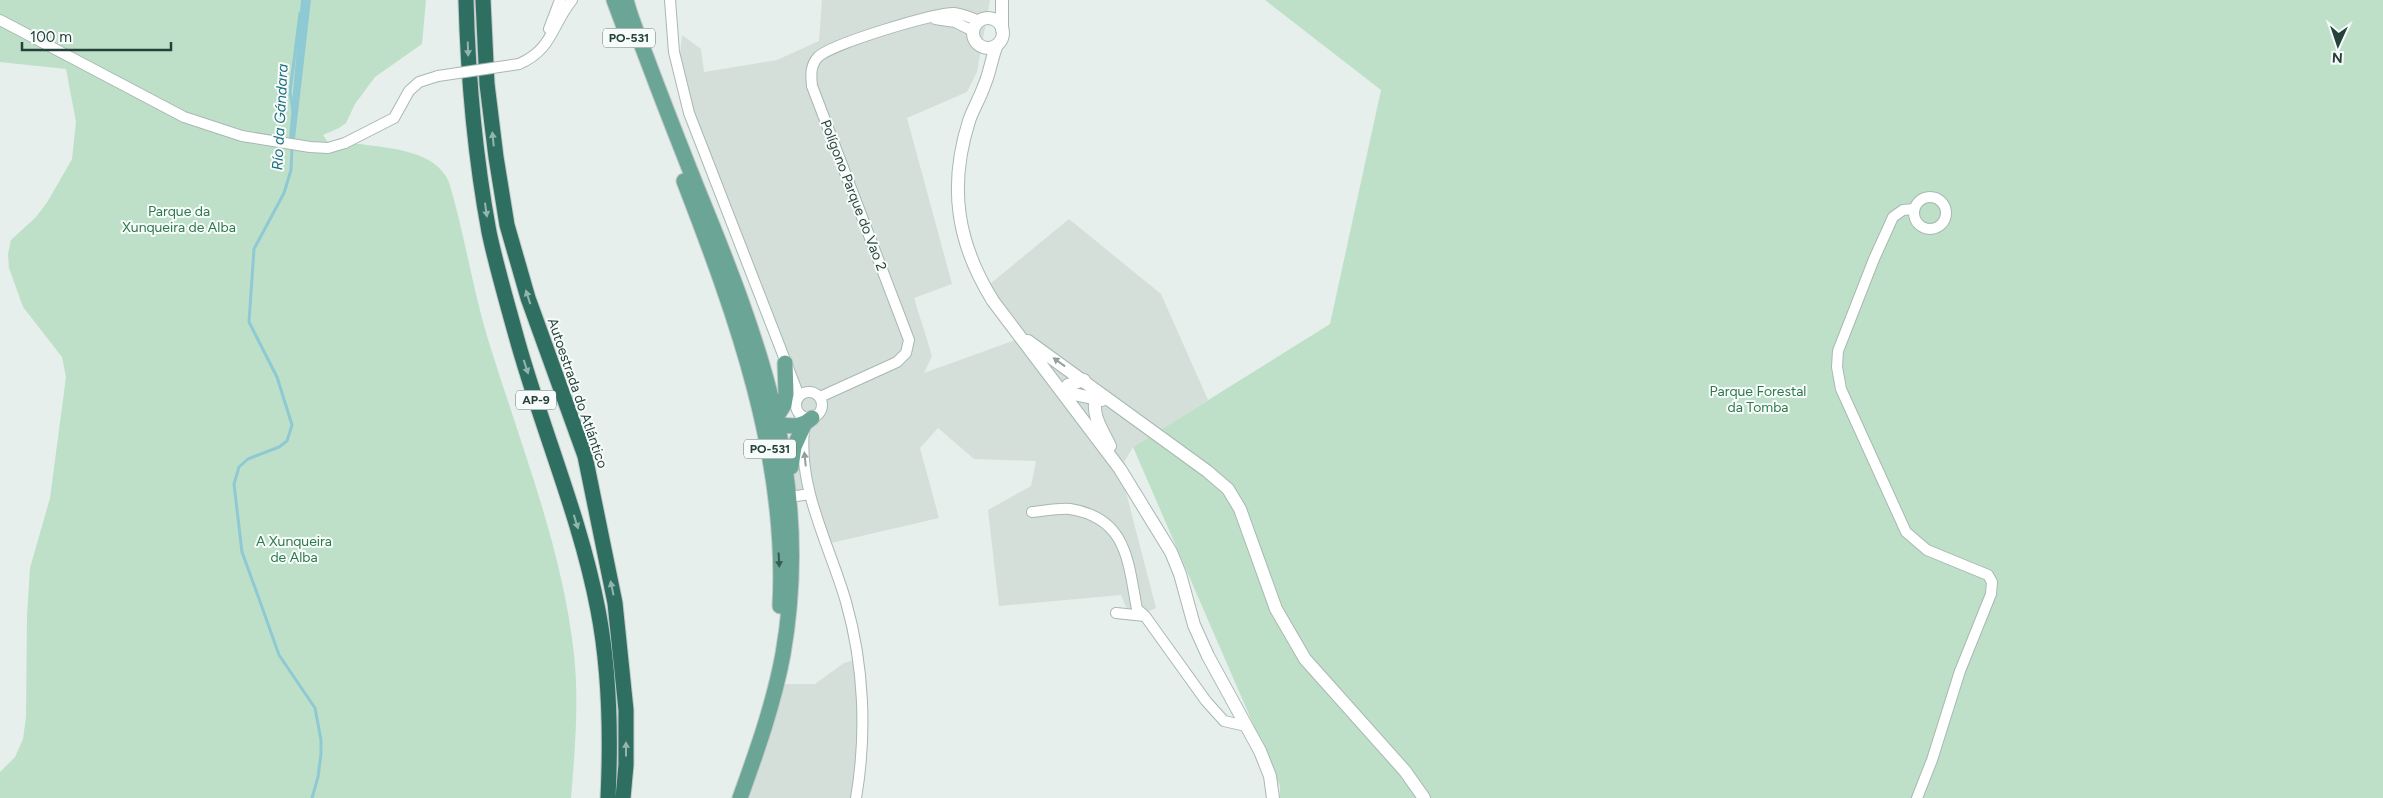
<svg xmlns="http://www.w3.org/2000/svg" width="2383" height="798" font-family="Figtree,sans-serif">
  <rect width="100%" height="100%" fill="#e6efeb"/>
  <!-- built -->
  <path fill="#d4dfda" d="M 822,0 L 990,0 L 977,72 L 967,92 L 907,118 L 952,284 L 914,298 L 932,356 L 924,373 L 1021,338 L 985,288 L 1069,219 L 1161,294 L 1208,400 L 1133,447 L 1120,469 L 1156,608 L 1131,619 L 1121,595 L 999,606 L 988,510 L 1031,486 L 1036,461 L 974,459 L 938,428 L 920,448 L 939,518 L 827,544 L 810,494 L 790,497 L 805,424 L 785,363 L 678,73 L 682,35 L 701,49 L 704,72 L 777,60 L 819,41 Z
    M 859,659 L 862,725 L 855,798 L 740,798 L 777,684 L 815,684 L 844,663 Z"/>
  <!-- green -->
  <path fill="#bfe0c8" d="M 0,0 L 426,0 L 422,44 L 375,77 L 355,104 L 346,123 L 339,128 L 323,135 L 334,151 L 353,144 L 361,144 C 392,149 435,150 449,182 C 464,232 472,285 487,336 C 519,441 562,545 574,654 C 579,702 575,750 571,798 L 0,798 L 0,772 L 15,757 L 23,739 L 26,717 L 27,616 L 30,568 L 50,498 L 66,377 L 62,357 L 23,307 L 9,268 L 8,254 L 11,240 L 36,217 L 48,201 L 72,159 L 76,122 L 66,69 L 0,62 Z
    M 1265,0 L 2383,0 L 2383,798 L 1280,798 L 1280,786 L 1133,447 L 1330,324 L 1381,90 Z"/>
  <!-- water -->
  <path fill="#8ec9d4" d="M 301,0 L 311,0 L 295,139 L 289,139 Z"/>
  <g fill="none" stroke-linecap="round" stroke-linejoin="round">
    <!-- stream -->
    <path stroke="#8ec9d4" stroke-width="3" d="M 293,111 L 290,92 L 300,13
      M 292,147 L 291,170 L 284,193 L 254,249 L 249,322 L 277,377 L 292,425 L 287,441 L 279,447 L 248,459 L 239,467 L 234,484 L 242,552 L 262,607 L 279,655 L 315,708 L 321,740 L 321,754 L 318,777 L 312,798"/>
    <!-- minor casing -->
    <g stroke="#a8b8b2" stroke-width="12">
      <path id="minor" d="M 670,0 L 674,52 L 689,113 L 799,396
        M 935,19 L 955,22 L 973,31
        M 0,20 L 184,117 L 242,136 L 310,147 L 328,148 L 345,143 L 394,118 L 409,91 L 419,82 L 438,76
        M 549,29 L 560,0
        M 519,64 C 553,49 551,26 572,0
        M1914 213a16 16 0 1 1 32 0a16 16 0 1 1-32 0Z
        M 1914,209 L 1903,210 L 1893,217 L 1874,259 L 1838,351 L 1837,367 L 1841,389 L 1906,532 L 1927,550 L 1988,575 L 1992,582 L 1991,594 L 1960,671 L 1932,760 L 1917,798
        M796 405a13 13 0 1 1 26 0a13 13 0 1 1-26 0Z
        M 820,397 L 897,362 L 906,353 L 909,340 L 812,86 C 811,75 810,66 818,57 C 831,44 934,13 954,13 C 963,14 970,17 979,21
        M 804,430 C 798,490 830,546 846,602 C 864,665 867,734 856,798
        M 784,495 L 790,497 L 810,494
        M 1032,512 C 1044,511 1058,508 1070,509 C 1128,518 1128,563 1137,609 L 1145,616
        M 1116,613 L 1145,616 L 1206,701 L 1224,721 L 1246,726"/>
    </g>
    <!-- tertiary casing -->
    <g stroke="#a8b8b2" stroke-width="14">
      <path id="tertiary" d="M973 33a15 15 0 1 1 30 0a15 15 0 1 1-30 0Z
        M 1002,30 L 1002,0
        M 997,45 C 991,59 990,73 984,86 C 980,98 973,109 969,121 C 948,187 957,243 993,301 L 1120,469 L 1171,552 L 1180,574 L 1194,625 L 1208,656 L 1260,751 L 1270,776 L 1273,798
        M 1028,341 L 1207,471 L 1228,489 L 1240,509 L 1276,609 L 1305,659 L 1405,771 L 1424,798
        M 1084,380 L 1068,385 L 1064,392 L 1102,400
        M 1096,398 C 1091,415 1103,431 1110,446"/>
    </g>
    <!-- primary casing -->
    <g stroke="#c2cac8" stroke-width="17">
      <path id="primary" d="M 614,0 L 624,27
        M 626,0 C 631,20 640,40 647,59 C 663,102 680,145 697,188 C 761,344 813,482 783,654 C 774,703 757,751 740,798
        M 684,181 C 736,316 788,458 780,606
        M 775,414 L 781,425 C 794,427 803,426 812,418
        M 775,419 L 784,405 L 786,393 L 785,363
        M 791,467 L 794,447 L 804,425"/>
    </g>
    <!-- motorway casing -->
    <g stroke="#c2cac8" stroke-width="17">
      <path id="motorway" d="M 466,0 C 468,77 475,156 489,232 C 496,265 506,299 515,332 C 540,425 580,515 598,610 C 610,672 611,735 608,798
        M 483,0 L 487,84 L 496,157 L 507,225 L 528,298 L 585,456 L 615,603 L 626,710 L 626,765 L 623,798"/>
    </g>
    <!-- minor -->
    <use href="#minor" stroke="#fff" stroke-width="10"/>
    <!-- tertiary -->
    <use href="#tertiary" stroke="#fff" stroke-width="12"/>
    <!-- primary -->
    <use href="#primary" stroke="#6aa596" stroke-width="15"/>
    <!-- motorway -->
    <use href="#motorway" stroke="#2f6f62" stroke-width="15"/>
    <!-- minor-bridge casing -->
    <g stroke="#a8b8b2" stroke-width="12" stroke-linecap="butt">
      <path id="minor-bridge" d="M 438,76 L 519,64"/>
    </g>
    <!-- minor-bridge -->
    <use href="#minor-bridge" stroke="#fff" stroke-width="10"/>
  </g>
  <!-- one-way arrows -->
  <defs><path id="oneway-solid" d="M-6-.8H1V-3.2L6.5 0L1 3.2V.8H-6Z" transform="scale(1.25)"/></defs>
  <g fill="#93b5ae">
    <use href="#oneway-solid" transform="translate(468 49) rotate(88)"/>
    <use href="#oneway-solid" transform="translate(493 139) rotate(-96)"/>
    <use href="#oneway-solid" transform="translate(486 210) rotate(82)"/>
    <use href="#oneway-solid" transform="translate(528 297) rotate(-108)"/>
    <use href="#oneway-solid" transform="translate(526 367) rotate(72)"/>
    <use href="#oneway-solid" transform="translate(576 522) rotate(73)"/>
    <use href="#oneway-solid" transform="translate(612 588) rotate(-102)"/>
    <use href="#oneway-solid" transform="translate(626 749) rotate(-90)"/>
  </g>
  <g fill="#92a09c">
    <use href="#oneway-solid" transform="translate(1059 362) rotate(-144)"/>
    <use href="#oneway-solid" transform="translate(805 459) rotate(-96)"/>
  </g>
  <use fill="#365b51" href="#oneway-solid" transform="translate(779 560) rotate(87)"/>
  <g text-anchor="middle" stroke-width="4" stroke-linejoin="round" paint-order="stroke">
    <!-- shield labels -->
    <g fill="#f7fbf9" stroke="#637a73" stroke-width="1">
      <rect x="603" y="28.5" width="52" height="19" rx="4"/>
      <rect x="516" y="390.5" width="40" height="19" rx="4"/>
      <rect x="744" y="439.5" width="52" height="19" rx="4"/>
    </g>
    <g font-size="12" font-weight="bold" fill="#24423a">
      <text x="629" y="42">PO-531</text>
      <text x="536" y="404">AP-9</text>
      <text x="770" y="453">PO-531</text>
    </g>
    <!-- street labels -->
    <g font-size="14" fill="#24423a" stroke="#f7fbf9">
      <text transform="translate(854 195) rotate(69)" y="5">Polígono Parque do Vao 2</text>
      <text transform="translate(578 393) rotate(71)" y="5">Autoestrada do Atlántico</text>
    </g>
    <!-- park labels -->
    <g font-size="14" fill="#2d7a4b" stroke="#f7fbf9">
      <text x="179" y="216">Parque da<tspan x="179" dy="16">Xunqueira de Alba</tspan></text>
      <text x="1758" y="396">Parque Forestal<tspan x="1758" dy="16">da Tomba</tspan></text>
      <text x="294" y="546">A Xunqueira<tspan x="294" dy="16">de Alba</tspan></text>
    </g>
    <!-- water labels -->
    <g font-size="15" font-style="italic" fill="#1c6f80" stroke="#f7fbf9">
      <text transform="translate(280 117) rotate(-87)" y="5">Río da Gándara</text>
    </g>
  </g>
  <!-- north arrow -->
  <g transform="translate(2338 45) rotate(183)" stroke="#f7fbf9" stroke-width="4" paint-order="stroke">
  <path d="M0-4L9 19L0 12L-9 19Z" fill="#24423a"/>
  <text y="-8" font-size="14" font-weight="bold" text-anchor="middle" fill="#24423a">N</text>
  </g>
  <!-- scale -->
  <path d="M22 42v8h149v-8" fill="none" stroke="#24423a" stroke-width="2.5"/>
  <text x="30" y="42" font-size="15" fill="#24423a" stroke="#f7fbf9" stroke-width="4" paint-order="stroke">100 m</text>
</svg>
